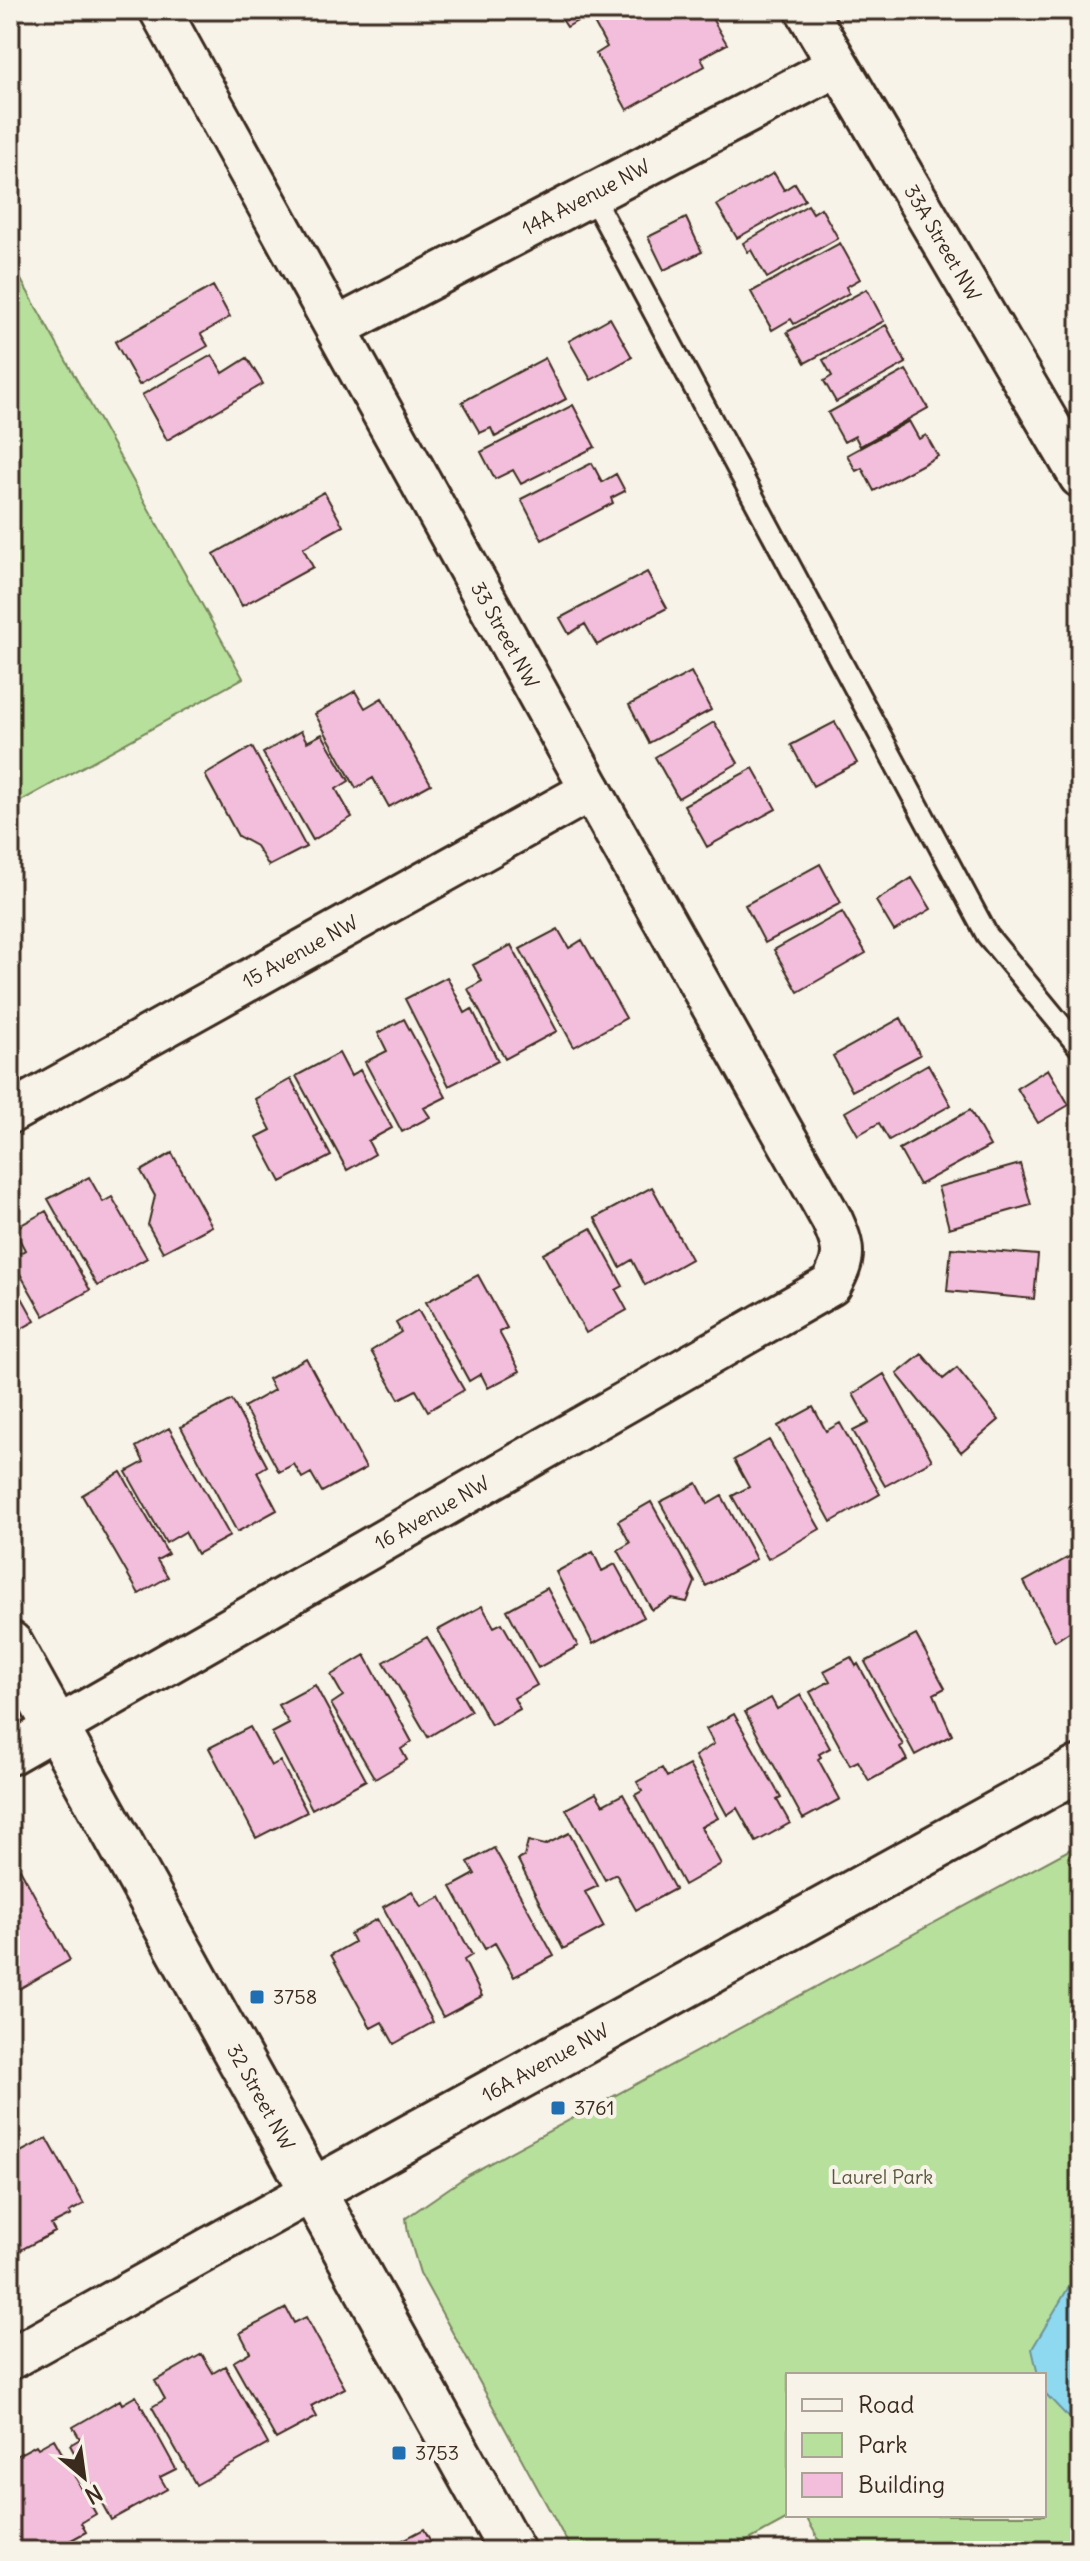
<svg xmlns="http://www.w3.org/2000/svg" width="1090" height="2561" font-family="Delius,sans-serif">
  <rect width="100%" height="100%" fill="#f7f3e8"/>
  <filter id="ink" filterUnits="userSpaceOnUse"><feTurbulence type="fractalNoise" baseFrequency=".0125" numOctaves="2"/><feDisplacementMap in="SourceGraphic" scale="16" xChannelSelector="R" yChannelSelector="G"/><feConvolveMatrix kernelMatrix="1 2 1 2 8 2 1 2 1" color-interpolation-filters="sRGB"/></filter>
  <g filter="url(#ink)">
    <!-- green -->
    <path fill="#b7e09c" stroke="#79855d" stroke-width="2" d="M 10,260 L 243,678 L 10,807 Z
      M 1080,1844 L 1080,2551 L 825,2551 L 805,2515 L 1044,2515 L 1044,2375 L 788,2375 L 788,2515 L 795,2515 L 729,2551 L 572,2551 L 420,2273 L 408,2233 L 406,2218 L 468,2175 Z"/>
    <!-- water -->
    <path fill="#8ed9ef" stroke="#6d939b" stroke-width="2" d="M 1080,2268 L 1080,2424 L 1066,2415 L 1044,2392 L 1044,2375 L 1038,2375 L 1032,2349 Z"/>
    <!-- building -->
    <path fill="#f2bedb" stroke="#3b2a1e" stroke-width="2" d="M 556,10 L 596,10 L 567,27 Z
      M 618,10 L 696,10 L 697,12 L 707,10 L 727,44 L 701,58 L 705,66 L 627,110 L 596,54 L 607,47 L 594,23 Z
      M 774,173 L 784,190 L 795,183 L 805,200 L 737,238 L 717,205 Z
      M 808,205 L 813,213 L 821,208 L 838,238 L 767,278 L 751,250 L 748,252 L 743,243 Z
      M 686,218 L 702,252 L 664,270 L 648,237 Z
      M 840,243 L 860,279 L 846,287 L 849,293 L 794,324 L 791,319 L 772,330 L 751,292 Z
      M 213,286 L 230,317 L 201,334 L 208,346 L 139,385 L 115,342 Z
      M 867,289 L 884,321 L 805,363 L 787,332 Z
      M 610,318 L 632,357 L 591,380 L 569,341 Z
      M 886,325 L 906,363 L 836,402 L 824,381 L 832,376 L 823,360 Z
      M 212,355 L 223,373 L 247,358 L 263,384 L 167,440 L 142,395 Z
      M 545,358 L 566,399 L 495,437 L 491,428 L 480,433 L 462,402 Z
      M 906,370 L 928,408 L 860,446 L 855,436 L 844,442 L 828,413 Z
      M 573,405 L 595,447 L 521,484 L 513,470 L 495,479 L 481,452 Z
      M 909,421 L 919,439 L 926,435 L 938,456 L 874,491 L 862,468 L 856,471 L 847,455 Z
      M 592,463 L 602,482 L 616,474 L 625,491 L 611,498 L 613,503 L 542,540 L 521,499 Z
      M 324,492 L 343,526 L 303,548 L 313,567 L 242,606 L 214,554 Z
      M 647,572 L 667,608 L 597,645 L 585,624 L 569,634 L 560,618 Z
      M 691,672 L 711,710 L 649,743 L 629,705 Z
      M 355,691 L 365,708 L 382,698 L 431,784 L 389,807 L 373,778 L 356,788 L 315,714 Z
      M 714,722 L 738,763 L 678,798 L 655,757 Z
      M 835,722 L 857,763 L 813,786 L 791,745 Z
      M 301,731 L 307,742 L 322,734 L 349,781 L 336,789 L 352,817 L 313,840 L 263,753 Z
      M 252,747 L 306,847 L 269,866 L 256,846 L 238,836 L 205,775 Z
      M 753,768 L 776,809 L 707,847 L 684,805 Z
      M 820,864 L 841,903 L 765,943 L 745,905 Z
      M 912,878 L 931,909 L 894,931 L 876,901 Z
      M 842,912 L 866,953 L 798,992 L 774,950 Z
      M 558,929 L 569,948 L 582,940 L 626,1018 L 574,1047 L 520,949 Z
      M 511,945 L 557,1031 L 505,1059 L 468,989 L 482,981 L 473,965 Z
      M 447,977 L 465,1013 L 472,1009 L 498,1061 L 449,1086 L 405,999 Z
      M 901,1018 L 920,1055 L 852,1091 L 833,1056 Z
      M 404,1019 L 446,1097 L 424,1108 L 430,1117 L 402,1132 L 365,1062 L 387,1051 L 378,1033 Z
      M 339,1053 L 351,1076 L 360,1070 L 392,1128 L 368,1141 L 375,1154 L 347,1170 L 296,1076 Z
      M 928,1064 L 951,1105 L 889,1140 L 879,1123 L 858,1135 L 845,1112 Z
      M 1048,1069 L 1069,1105 L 1038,1123 L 1017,1088 Z
      M 291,1079 L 331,1156 L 281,1182 L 257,1137 L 271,1130 L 255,1099 Z
      M 970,1110 L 990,1146 L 919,1185 L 899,1149 Z
      M 172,1153 L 212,1226 L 163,1252 L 148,1225 L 155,1196 L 141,1171 Z
      M 1020,1164 L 1031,1205 L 949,1228 L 938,1187 Z
      M 89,1177 L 103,1202 L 112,1197 L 147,1258 L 97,1286 L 48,1199 Z
      M 652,1187 L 691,1259 L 645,1285 L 632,1260 L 620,1267 L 595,1218 Z
      M 46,1211 L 90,1290 L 44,1316 L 11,1258 L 25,1250 L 14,1229 Z
      M 591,1228 L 623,1286 L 616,1290 L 627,1310 L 586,1333 L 543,1254 Z
      M 951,1248 L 1038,1255 L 1034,1299 L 947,1291 Z
      M 478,1275 L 507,1328 L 499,1332 L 520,1371 L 488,1388 L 481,1374 L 469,1381 L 426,1302 Z
      M 10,1276 L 35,1321 L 10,1335 Z
      M 418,1310 L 464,1390 L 428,1411 L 416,1390 L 399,1399 L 371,1351 L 401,1332 L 396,1323 Z
      M 922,1354 L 943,1379 L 957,1368 L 999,1420 L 961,1452 L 897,1374 Z
      M 306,1358 L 366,1468 L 322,1492 L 311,1473 L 302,1478 L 294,1464 L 279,1472 L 244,1407 L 274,1390 L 268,1379 Z
      M 884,1374 L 932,1460 L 885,1486 L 853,1431 L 869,1423 L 853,1394 Z
      M 232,1400 L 267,1466 L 257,1472 L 277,1510 L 237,1532 L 181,1427 Z
      M 813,1407 L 826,1431 L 840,1423 L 880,1494 L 831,1522 L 778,1426 Z
      M 169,1428 L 230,1536 L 197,1554 L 185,1532 L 166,1543 L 126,1472 L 144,1462 L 136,1447 Z
      M 769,1440 L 820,1529 L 768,1559 L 732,1496 L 749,1487 L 734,1460 Z
      M 121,1472 L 168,1554 L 157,1560 L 168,1577 L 139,1594 L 82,1495 Z
      M 697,1483 L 708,1504 L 722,1496 L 756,1559 L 706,1586 L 660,1502 Z
      M 651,1502 L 695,1582 L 687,1602 L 672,1599 L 652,1610 L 618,1550 L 630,1543 L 618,1521 Z
      M 1080,1551 L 1080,1633 L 1077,1627 L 1055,1641 L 1024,1582 Z
      M 593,1552 L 602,1571 L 615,1564 L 644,1617 L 593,1644 L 556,1572 Z
      M 547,1588 L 578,1646 L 538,1668 L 507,1610 Z
      M 482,1606 L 494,1627 L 502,1623 L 537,1685 L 514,1698 L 520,1709 L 491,1725 L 438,1630 Z
      M 916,1635 L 945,1688 L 934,1694 L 952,1735 L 915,1755 L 865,1662 Z
      M 427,1637 L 471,1711 L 428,1737 L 384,1662 Z
      M 365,1655 L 412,1742 L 401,1749 L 407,1760 L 375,1779 L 331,1704 L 343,1696 L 331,1675 Z
      M 851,1657 L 856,1666 L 858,1664 L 903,1745 L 900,1747 L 907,1760 L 869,1781 L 858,1761 L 850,1765 L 810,1692 L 830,1681 L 824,1671 Z
      M 315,1685 L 366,1780 L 312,1809 L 272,1733 L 289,1724 L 278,1705 Z
      M 801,1695 L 830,1748 L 819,1754 L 821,1757 L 818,1759 L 840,1799 L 803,1819 L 745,1712 L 771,1698 L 777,1709 Z
      M 734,1714 L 781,1798 L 777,1800 L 790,1823 L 756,1842 L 737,1808 L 727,1815 L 695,1756 L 714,1744 L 706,1729 Z
      M 250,1727 L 271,1766 L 280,1761 L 307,1812 L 256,1838 L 209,1748 Z
      M 689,1765 L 718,1818 L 701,1827 L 721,1864 L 684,1885 L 635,1795 L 642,1791 L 637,1782 L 662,1768 L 667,1777 Z
      M 596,1793 L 603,1805 L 623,1794 L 675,1889 L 636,1910 L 616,1874 L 605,1880 L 566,1809 Z
      M 569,1833 L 598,1886 L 585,1892 L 604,1927 L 563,1949 L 518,1860 L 524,1857 L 528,1841 L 545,1845 Z
      M 494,1848 L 554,1956 L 514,1977 L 495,1943 L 485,1949 L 451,1887 L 475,1874 L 468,1862 Z
      M 20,1869 L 70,1960 L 10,1994 L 10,1874 Z
      M 412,1891 L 421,1907 L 441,1897 L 472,1955 L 464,1960 L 482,1996 L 443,2017 L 383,1907 Z
      M 377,1919 L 433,2022 L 394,2044 L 382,2022 L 371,2028 L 331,1955 L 354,1942 L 350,1934 Z
      M 47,2138 L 84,2204 L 69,2212 L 71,2215 L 51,2225 L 55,2232 L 15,2253 L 10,2244 L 10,2152 L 13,2156 Z
      M 286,2308 L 294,2323 L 306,2317 L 345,2388 L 311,2406 L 317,2417 L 276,2439 L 233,2362 L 250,2352 L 240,2333 Z
      M 202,2354 L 213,2373 L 225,2366 L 268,2444 L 196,2485 L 152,2407 L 165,2399 L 155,2381 Z
      M 136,2396 L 176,2469 L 160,2477 L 167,2489 L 111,2520 L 70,2445 L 80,2439 L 73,2427 L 120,2400 L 122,2404 Z
      M 54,2439 L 96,2514 L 81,2523 L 86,2532 L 51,2551 L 21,2551 L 10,2531 L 10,2459 L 36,2445 L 38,2448 Z
      M 424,2529 L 436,2551 L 382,2551 Z"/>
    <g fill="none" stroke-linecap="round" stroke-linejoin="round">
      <!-- service casing -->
      <g stroke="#3b2a1e" stroke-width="26">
        <path id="service" d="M 591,194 L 987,935 L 1080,1048"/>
      </g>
      <!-- minor casing -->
      <g stroke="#3b2a1e" stroke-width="46">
        <g id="minor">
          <path id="s1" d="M 806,10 L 1080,477"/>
          <path id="s2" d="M 336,328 L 837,66"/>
          <path id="s3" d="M 10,1113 L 591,790"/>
          <path id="s4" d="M 10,1754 L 831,1285 C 846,1257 845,1249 832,1220 L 591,790 L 160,10"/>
          <path d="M 10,2359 L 314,2190"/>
        </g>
      </g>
      <!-- tertiary casing -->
      <g stroke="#3b2a1e" stroke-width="50">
        <g id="tertiary">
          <path id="s5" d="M 10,1644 L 512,2551"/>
          <path id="s6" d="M 314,2190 L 1080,1768"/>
        </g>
      </g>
      <!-- service -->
      <use href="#service" stroke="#f7f3e8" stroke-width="20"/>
      <!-- minor -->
      <use href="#minor" stroke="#f7f3e8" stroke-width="40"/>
      <!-- tertiary -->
      <use href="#tertiary" stroke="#f7f3e8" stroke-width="44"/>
    </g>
  </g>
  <!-- markers -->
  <g fill="#1f6fb2" stroke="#f7f3e8" stroke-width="3">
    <rect x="249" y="1989" width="16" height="16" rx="4"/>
    <rect x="550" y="2100" width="16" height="16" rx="4"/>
    <rect x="391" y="2445" width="16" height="16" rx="4"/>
  </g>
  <g text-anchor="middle" stroke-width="8" stroke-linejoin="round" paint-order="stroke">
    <!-- street labels -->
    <g font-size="20" fill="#3b2a1e" stroke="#f7f3e8">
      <text dy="7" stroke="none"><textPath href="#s2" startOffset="282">14A Avenue NW</textPath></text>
      <text dy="7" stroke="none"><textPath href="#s1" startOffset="270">33A Street NW</textPath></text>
      <text transform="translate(505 635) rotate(61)" y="7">33 Street NW</text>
      <text dy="7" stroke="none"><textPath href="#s3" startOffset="332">15 Avenue NW</textPath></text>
      <text dy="7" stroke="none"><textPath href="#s4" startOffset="486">16 Avenue NW</textPath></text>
      <text dy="7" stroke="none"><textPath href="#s6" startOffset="264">16A Avenue NW</textPath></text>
      <text dy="7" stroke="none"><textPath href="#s5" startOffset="518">32 Street NW</textPath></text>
    </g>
    <!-- poi labels -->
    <g font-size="20" fill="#3b2a1e" stroke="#f7f3e8" text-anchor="start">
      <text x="273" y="2004">3758</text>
      <text x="574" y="2115">3761</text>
      <text x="415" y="2460">3753</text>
    </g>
    <!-- park labels -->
    <g font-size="20" fill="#5a583e" stroke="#f7f3e8">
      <text x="882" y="2184">Laurel Park</text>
    </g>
  </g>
  <!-- margin -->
  <rect width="1090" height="2561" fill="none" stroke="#f7f3e8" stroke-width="40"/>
  <rect x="20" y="20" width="1050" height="2521" fill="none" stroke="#3b2a1e" stroke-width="3" filter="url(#ink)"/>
  <!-- legend -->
  <rect x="786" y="2373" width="260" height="144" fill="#f7f3e8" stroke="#aca397" stroke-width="2"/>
  <rect x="802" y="2399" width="40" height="12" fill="#f7f3e8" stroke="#aca397" stroke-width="2"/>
  <text x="858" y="2413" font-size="24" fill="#3b2a1e">Road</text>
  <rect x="802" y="2433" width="40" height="24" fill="#b7e09c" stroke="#aca397" stroke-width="2"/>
  <text x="858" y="2453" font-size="24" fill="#3b2a1e">Park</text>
  <rect x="802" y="2473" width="40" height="24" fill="#f2bedb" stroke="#aca397" stroke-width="2"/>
  <text x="858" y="2493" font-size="24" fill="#3b2a1e">Building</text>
  <!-- north arrow -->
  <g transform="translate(84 2477) rotate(151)" stroke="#f7f3e8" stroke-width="6" paint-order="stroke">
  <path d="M0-6L14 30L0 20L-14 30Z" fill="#3b2a1e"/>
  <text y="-12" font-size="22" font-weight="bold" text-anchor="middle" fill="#3b2a1e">N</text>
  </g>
</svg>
